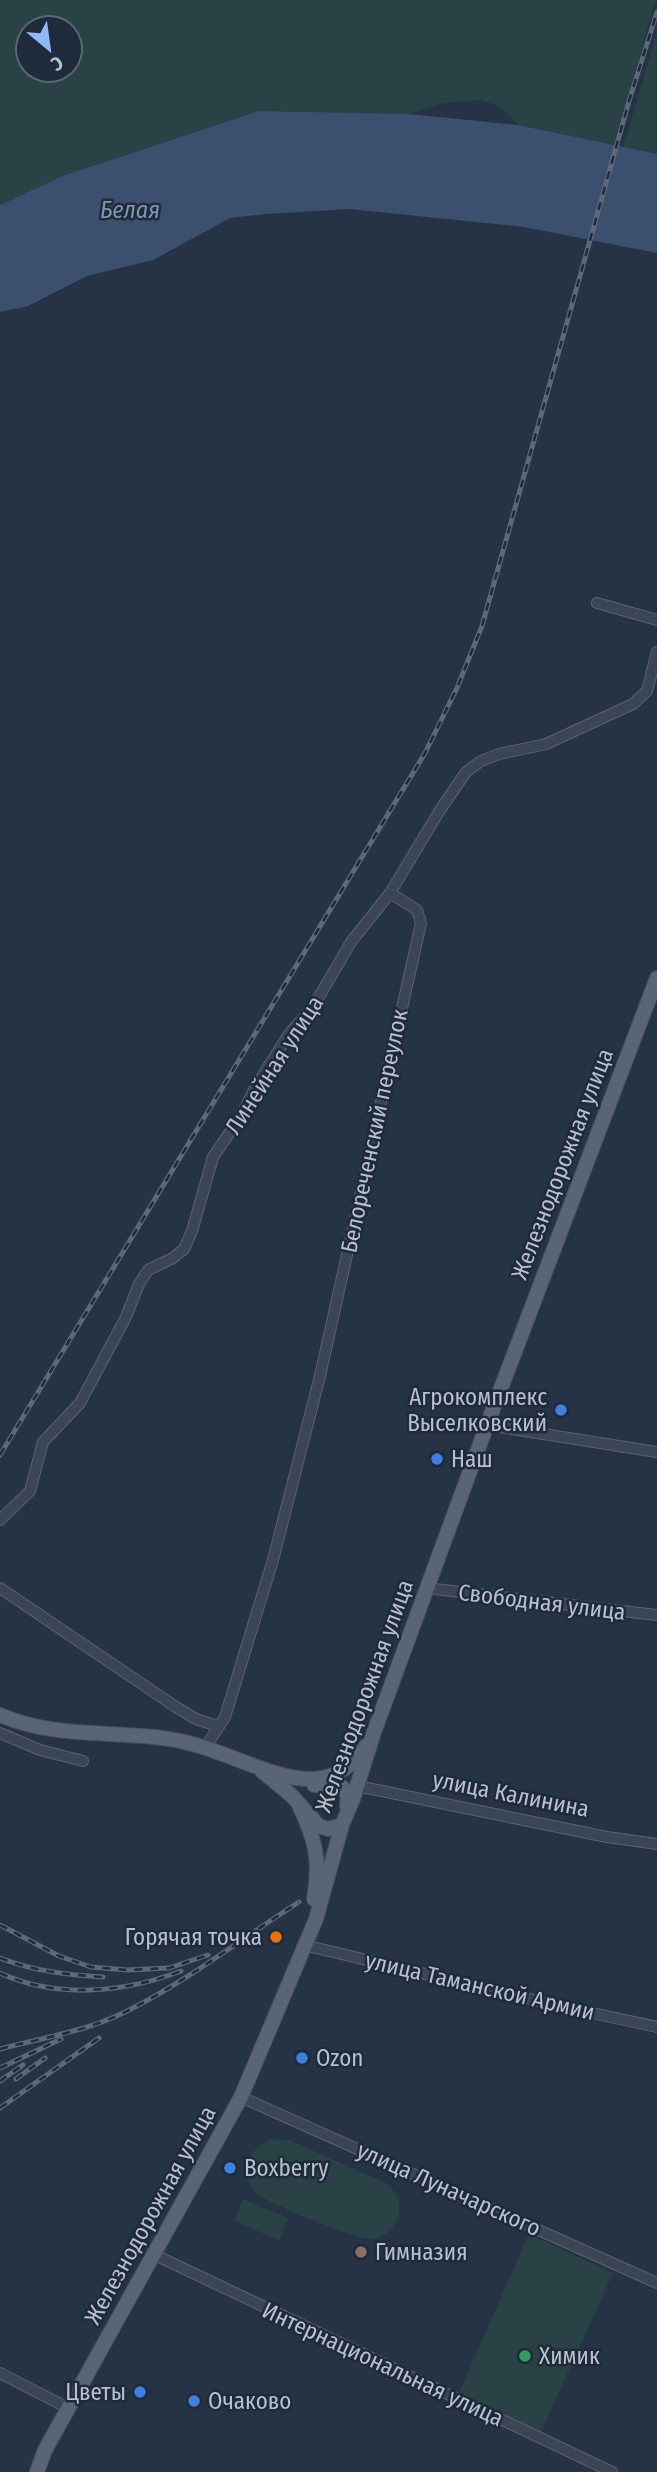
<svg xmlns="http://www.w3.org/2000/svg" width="657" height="2472" font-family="'Fira Sans Condensed',sans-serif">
  <rect width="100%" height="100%" fill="#263345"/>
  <!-- green -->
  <path fill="#284246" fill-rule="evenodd" d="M 0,0 L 656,0 L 613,146 L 518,125 L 502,108 L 482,100 L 443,103 L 409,114 L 259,111 L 65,175 L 0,205 ZM 28,28 L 70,28 L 70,70 L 28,70 Z
    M 657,32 L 657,154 L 623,148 Z
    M 274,2139 L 289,2140 L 386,2183 C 396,2191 402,2203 398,2216 C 394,2229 383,2238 371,2239 C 358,2241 266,2202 256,2193 C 236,2174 249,2145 274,2139 Z
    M 243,2199 L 288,2218 L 279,2240 L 234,2221 Z
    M 529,2234 L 613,2273 L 540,2434 L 459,2393 Z"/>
  <!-- water -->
  <path fill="#3b506e" d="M 259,111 L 409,114 L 518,125 L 657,154 L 657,253 L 524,227 L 350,209 L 266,214 L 230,218 L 153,260 L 87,276 L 28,306 L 0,312 L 0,205 L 65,175 Z"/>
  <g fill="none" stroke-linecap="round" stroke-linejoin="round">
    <!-- minor casing -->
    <g stroke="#596372" stroke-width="12">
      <path id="minor" d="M 597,603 L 657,620
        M 487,1425 L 657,1452
        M 0,1520 L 30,1491 L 43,1442 L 80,1403 L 126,1317 L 139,1284 L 148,1270 L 173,1258 L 184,1249 L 192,1231 L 213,1157 L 241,1116 L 256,1086 L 289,1034 L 313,1007 L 351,942 L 390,893 L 440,810 L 466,772 L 481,761 L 499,754 L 546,744 L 633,704 L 647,691 L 657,652
        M 0,1588 L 176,1707 L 196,1719 L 217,1726
        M 426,1588 L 657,1615
        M 0,1733 L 40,1750 L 83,1761
        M 205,1748 L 225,1717 L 273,1560 L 320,1376 L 421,923 L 417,910 L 390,893
        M 357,1786 L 607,1837 L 657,1844
        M 304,1945 L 555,2005 L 657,2027
        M 241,2097 L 657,2283
        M 155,2255 L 612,2472
        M 0,2373 L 68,2408"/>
    </g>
    <!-- major casing -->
    <g stroke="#444e5e" stroke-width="16">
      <path id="major" d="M 0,1715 C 66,1743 130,1726 196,1745 C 230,1754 279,1781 314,1779 C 336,1778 355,1764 366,1746
        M 262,1771 L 292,1796 L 319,1826 L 328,1829 L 342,1825
        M 314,1785 L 342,1787 L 348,1795 L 347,1806
        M 298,1803 C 315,1838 321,1860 314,1899
        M 37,2472 L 45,2450 L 241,2097 L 316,1919 L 342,1825 L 353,1799 L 374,1732 L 487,1425 L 657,978"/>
    </g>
    <!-- minor -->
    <use href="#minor" stroke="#3b4554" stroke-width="10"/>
    <!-- major -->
    <use href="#major" stroke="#596474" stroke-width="14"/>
    <!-- rail casing -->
    <g stroke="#5d697b" stroke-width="5">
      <path id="rail" d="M 0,1455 L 425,753 L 457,688 L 482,626 L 629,101 L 657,12
        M 0,1925 L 59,1956 L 91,1967 L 127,1970 L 169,1968 L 208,1955
        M 0,1958 C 34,1971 68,1975 103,1977
        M 0,1973 C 56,1999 124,1993 181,1971
        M 0,2049 C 41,2038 84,2032 123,2013 C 185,1983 241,1939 299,1902
        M 0,2068 L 61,2039
        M 16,2079 L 45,2058
        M 0,2081 L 23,2065
        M 0,2108 L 99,2038"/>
    </g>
    <!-- rail -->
    <use href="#rail" stroke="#1f2a3a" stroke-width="2.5" stroke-dasharray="8" stroke-linecap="butt"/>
  </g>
  <!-- markers -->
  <g fill="#3f7fe0" stroke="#1f2a3a" stroke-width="2.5">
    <circle cx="561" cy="1410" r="7"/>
    <circle cx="437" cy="1459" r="7"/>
    <circle cx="302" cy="2058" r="7"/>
    <circle cx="230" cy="2168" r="7"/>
    <circle cx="140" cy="2392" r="7"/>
    <circle cx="194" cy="2401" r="7"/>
  </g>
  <circle fill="#e8710a" stroke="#1f2a3a" stroke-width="2.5" cx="276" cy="1937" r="7"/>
  <circle fill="#8d6e63" stroke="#1f2a3a" stroke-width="2.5" cx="361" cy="2252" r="7"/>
  <circle fill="#2e9e5b" stroke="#1f2a3a" stroke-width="2.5" cx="525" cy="2356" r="7"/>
  <g text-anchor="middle" stroke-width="5" stroke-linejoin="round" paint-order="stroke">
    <!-- street labels -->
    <g font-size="23" fill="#b8c0ce" stroke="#1f2a3a">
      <text transform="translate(274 1065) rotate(-57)" y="8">Линейная улица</text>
      <text transform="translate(374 1131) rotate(-78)" y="8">Белореченский переулок</text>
      <text transform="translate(562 1164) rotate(-69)" y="8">Железнодорожная улица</text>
      <text transform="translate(542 1602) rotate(7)" y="8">Свободная улица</text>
      <text transform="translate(364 1696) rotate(-70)" y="8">Железнодорожная улица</text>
      <text transform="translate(511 1794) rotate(11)" y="8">улица Калинина</text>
      <text transform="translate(480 1986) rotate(13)" y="8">улица Таманской Армии</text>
      <text transform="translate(449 2189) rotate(24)" y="8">улица Луначарского</text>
      <text transform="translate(150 2215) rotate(-61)" y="8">Железнодорожная улица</text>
      <text transform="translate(383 2364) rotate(25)" y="8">Интернациональная улица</text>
    </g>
    <!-- poi labels -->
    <g font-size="23" fill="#b8c0ce" stroke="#1f2a3a" text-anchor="start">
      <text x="547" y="1405" text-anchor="end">Агрокомплекс<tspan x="547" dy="26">Выселковский</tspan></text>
      <text x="451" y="1467">Наш</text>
      <text x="262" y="1945" text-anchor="end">Горячая точка</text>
      <text x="316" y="2066">Ozon</text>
      <text x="244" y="2176">Boxberry</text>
      <text x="375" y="2260">Гимназия</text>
      <text x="539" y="2364">Химик</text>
      <text x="126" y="2400" text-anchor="end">Цветы</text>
      <text x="208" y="2409">Очаково</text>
    </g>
    <!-- water labels -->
    <g font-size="24" font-style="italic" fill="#7e96b6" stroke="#1f2a3a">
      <text x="130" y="218">Белая</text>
    </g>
  </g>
  <!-- north arrow -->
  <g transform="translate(49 49) rotate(151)"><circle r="33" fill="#1f2a3a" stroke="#5c6675" stroke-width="2"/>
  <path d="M0-5L12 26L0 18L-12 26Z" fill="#8eb7fd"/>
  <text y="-10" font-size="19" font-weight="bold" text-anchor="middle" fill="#b8c0ce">С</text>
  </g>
</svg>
